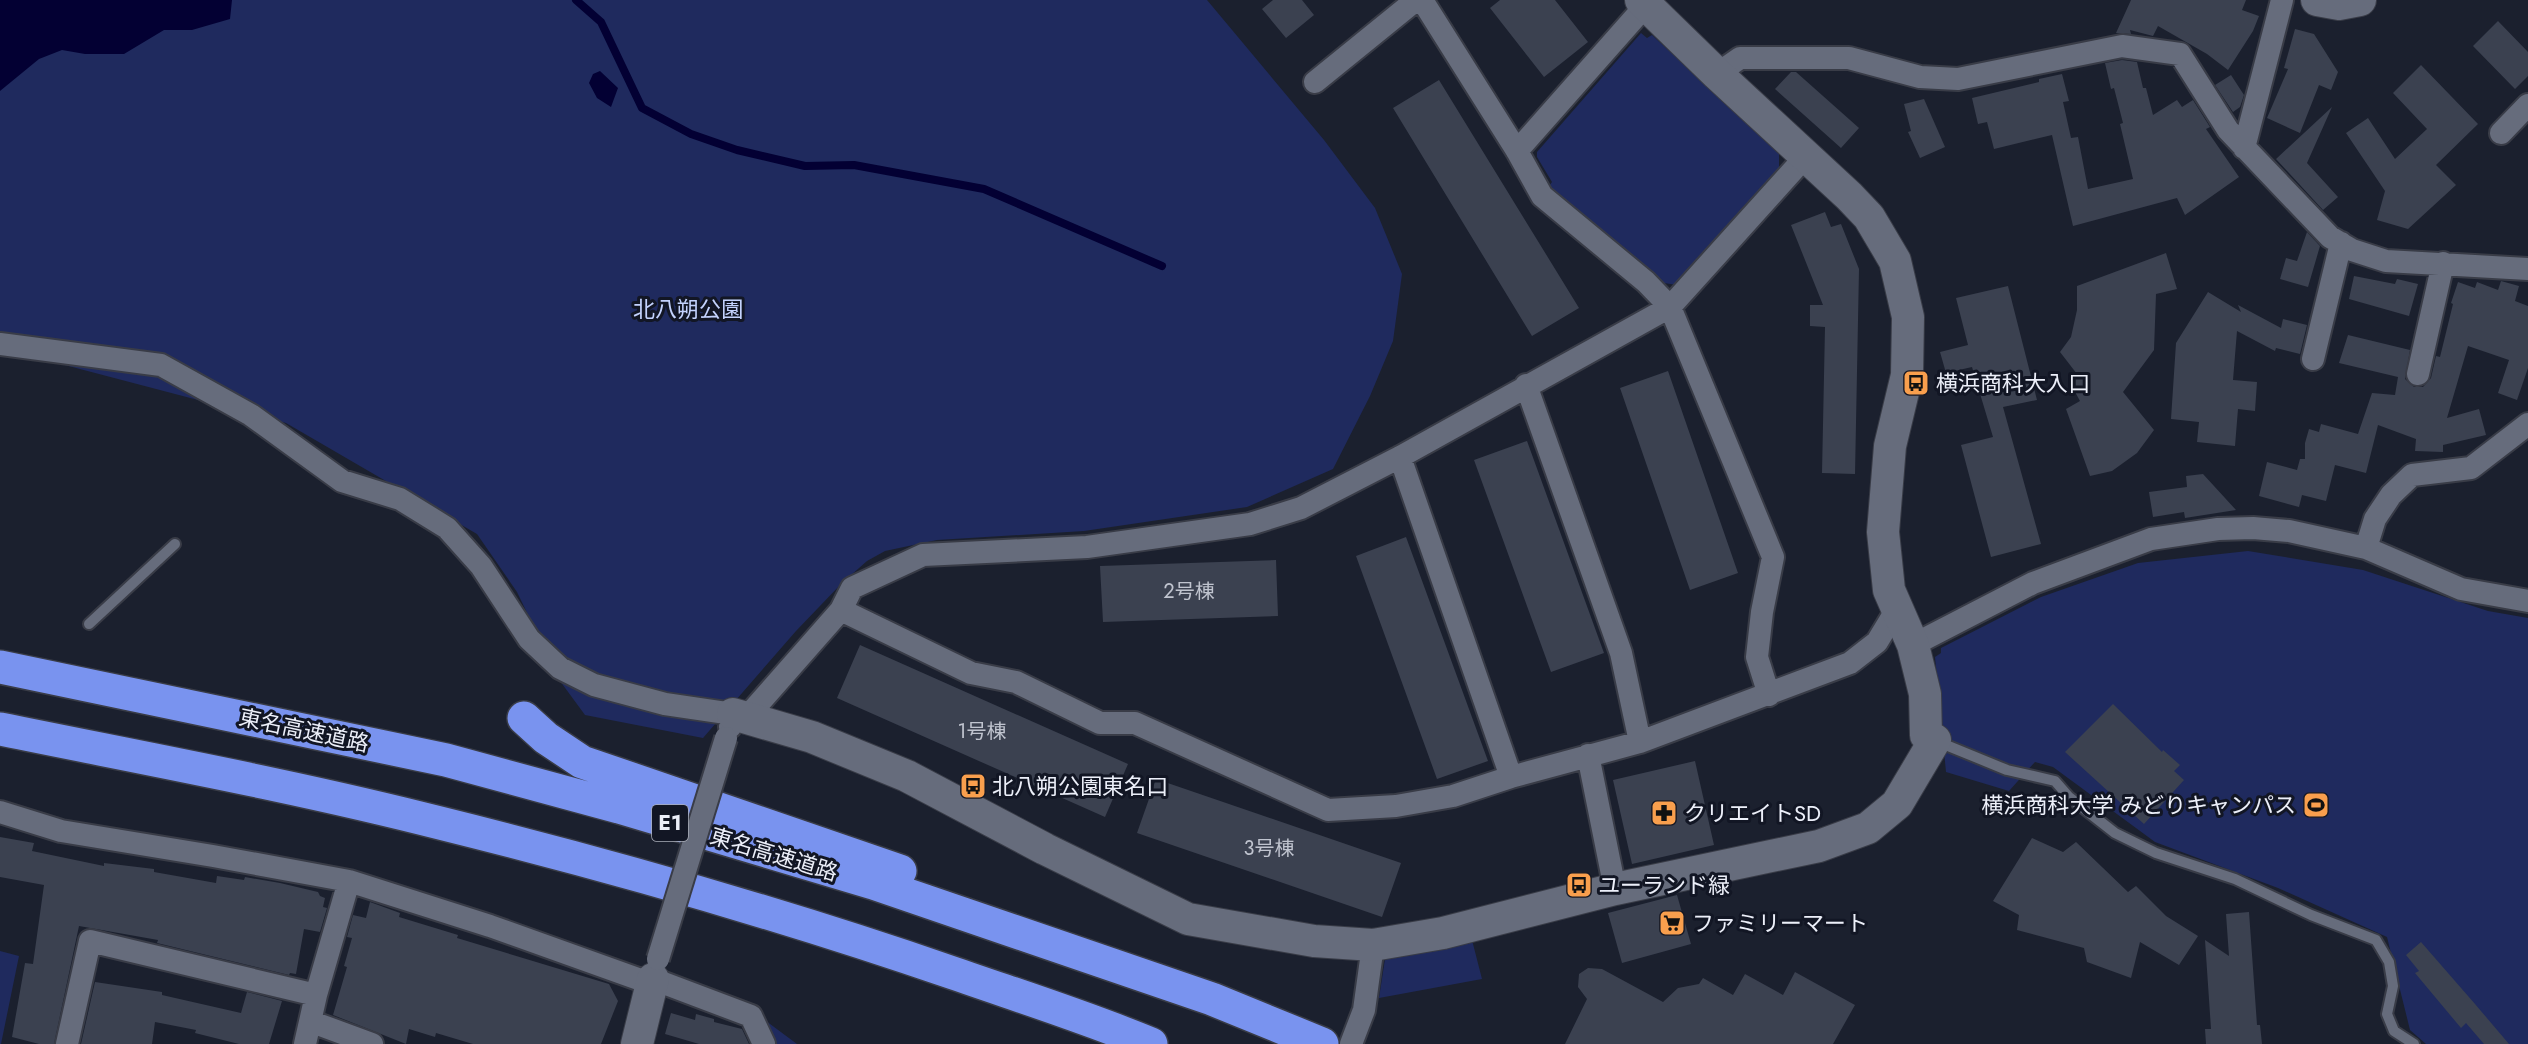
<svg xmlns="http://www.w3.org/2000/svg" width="2528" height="1044" font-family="Jost,'Noto Sans JP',sans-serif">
  <rect width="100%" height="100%" fill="#1b202e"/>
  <!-- green -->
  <path fill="#1f2a5e" d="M 0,0 L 1207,0 L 1324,140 L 1375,208 L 1402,274 L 1393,341 L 1370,396 L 1333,469 L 1247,507 L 1084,531 L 937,540 L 885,551 L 867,561 L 842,583 L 796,631 L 703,738 L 585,715 L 560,681 L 517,592 L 477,534 L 286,423 L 0,348 Z
    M 1641,33 L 1647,38 L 1652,35 L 1779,152 L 1779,170 L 1677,285 L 1664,283 L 1549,186 L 1552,182 L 1537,157 L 1537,152 Z
    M 2248,551 L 2363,570 L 2488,611 L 2528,618 L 2528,1044 L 2426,1044 L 2410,1030 L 2387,937 L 2278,888 L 2155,842 L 2053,767 L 2035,762 L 2009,791 L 1946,772 L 1935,657 L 1941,653 L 1941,648 L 2041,597 L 2138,563 Z
    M 1472,940 L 1482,979 L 1379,998 L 1385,959 Z
    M 0,951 L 19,956 L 1,1044 L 0,1044 Z
    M 766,1021 L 797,1044 L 774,1044 Z"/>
  <!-- water -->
  <path fill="#030033" d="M 0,0 L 232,0 L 230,19 L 192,30 L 164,30 L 124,54 L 85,54 L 62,50 L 39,59 L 0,91 Z
    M 600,71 L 618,88 L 611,107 L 597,98 L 589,83 L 593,74 Z"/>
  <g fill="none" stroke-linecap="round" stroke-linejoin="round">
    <!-- stream -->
    <path stroke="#030033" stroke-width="8" d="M 576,0 L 601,22 L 642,108 L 691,134 L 737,150 L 805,166 L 854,165 L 984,189 L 1162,266"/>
  </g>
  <!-- building -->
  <path fill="#3b4150" d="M 1273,0 L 1302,0 L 1314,15 L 1286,38 L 1262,9 Z
    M 1500,0 L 1555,0 L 1588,42 L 1544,77 L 1490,8 Z
    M 2131,0 L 2246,0 L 2242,10 L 2259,16 L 2253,31 L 2228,70 L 2207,54 L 2158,26 L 2153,36 L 2130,30 L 2131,34 L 2116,33 Z
    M 2498,21 L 2528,52 L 2528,76 L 2515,89 L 2473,46 Z
    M 2295,29 L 2314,34 L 2338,72 L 2331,90 L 2319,85 L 2300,133 L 2267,118 L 2288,69 L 2284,68 Z
    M 2122,60 L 2137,62 L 2143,88 L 2146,88 L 2153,115 L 2177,100 L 2182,107 L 2193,100 L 2210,127 L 2206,129 L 2239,177 L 2185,215 L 2177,198 L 2073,226 L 2052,135 L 1994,149 L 1987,122 L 1978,124 L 1972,98 L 2039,82 L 2039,79 L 2062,74 L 2069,101 L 2063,102 L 2071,138 L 2078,137 L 2088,189 L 2133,179 L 2120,124 L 2123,123 L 2114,88 L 2111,89 L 2105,63 Z
    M 2421,65 L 2478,124 L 2436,165 L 2456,185 L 2408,229 L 2377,220 L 2385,191 L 2346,133 L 2368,118 L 2395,159 L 2427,129 L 2393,93 Z
    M 1791,72 L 1796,72 L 1859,128 L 1841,148 L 1775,89 Z
    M 2231,75 L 2244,95 L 2240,107 L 2233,112 L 2215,85 Z
    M 1439,80 L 1579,308 L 1532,336 L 1393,108 Z
    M 1924,99 L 1945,147 L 1920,158 L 1908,132 L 1911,131 L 1904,104 Z
    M 2332,107 L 2307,163 L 2338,197 L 2323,210 L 2276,159 Z
    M 1825,212 L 1831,227 L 1841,224 L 1859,269 L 1855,474 L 1822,473 L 1825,327 L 1810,326 L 1810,305 L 1823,305 L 1791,225 Z
    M 2307,232 L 2320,246 L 2308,287 L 2280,279 L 2286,258 L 2297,261 Z
    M 2166,253 L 2177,289 L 2156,294 L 2154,350 L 2123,392 L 2154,430 L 2137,453 L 2112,471 L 2090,476 L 2066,409 L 2080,401 L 2069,381 L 2077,374 L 2060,352 L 2071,337 L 2077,310 L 2077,286 Z
    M 2354,276 L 2395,284 L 2397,279 L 2418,284 L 2409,316 L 2349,299 Z
    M 2501,281 L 2519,286 L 2515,301 L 2528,306 L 2528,368 L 2517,400 L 2498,393 L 2509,360 L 2468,346 L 2447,418 L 2479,409 L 2486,435 L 2443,445 L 2443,452 L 2415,451 L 2416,439 L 2378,425 L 2366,473 L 2335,465 L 2326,501 L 2302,495 L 2299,507 L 2259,496 L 2267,462 L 2297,470 L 2300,459 L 2305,459 L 2305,443 L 2309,429 L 2319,432 L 2321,424 L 2358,434 L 2372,393 L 2395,395 L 2398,377 L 2339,363 L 2348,335 L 2410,350 L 2405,379 L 2414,387 L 2423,387 L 2431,378 L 2436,356 L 2440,357 L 2453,304 L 2451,303 L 2458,282 L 2475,288 L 2477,282 L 2498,290 Z
    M 2008,286 L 2037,400 L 2003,407 L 2041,544 L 1991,557 L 1961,445 L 1993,437 L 1972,367 L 1946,373 L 1940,352 L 1968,345 L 1956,298 Z
    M 2208,292 L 2241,312 L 2238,305 L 2281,328 L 2283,319 L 2307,325 L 2300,354 L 2276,348 L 2275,351 L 2237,331 L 2233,380 L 2257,382 L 2255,411 L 2238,409 L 2235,446 L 2197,442 L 2199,422 L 2171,419 L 2176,343 Z
    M 1668,371 L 1738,573 L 1690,590 L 1620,388 Z
    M 1527,441 L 1604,653 L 1551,672 L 1474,460 Z
    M 2203,474 L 2236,510 L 2185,518 L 2184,512 L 2153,517 L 2149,492 L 2187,487 L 2186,476 Z
    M 1406,537 L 1488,761 L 1437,779 L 1356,556 Z
    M 1276,560 L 1278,616 L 1103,622 L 1100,566 Z
    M 860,645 L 1128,764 L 1105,817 L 837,698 Z
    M 2113,704 L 2162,752 L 2163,750 L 2180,765 L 2174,771 L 2184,780 L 2144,824 L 2065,752 Z
    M 1695,761 L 1714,845 L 1632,864 L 1613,780 Z
    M 1156,779 L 1401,863 L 1382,917 L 1137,833 Z
    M 0,837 L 34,843 L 32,851 L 104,866 L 104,863 L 154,869 L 154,872 L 216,883 L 217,876 L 244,880 L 245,877 L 280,883 L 318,892 L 320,896 L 325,898 L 323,907 L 327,908 L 320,932 L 304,929 L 296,974 L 290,973 L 289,975 L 157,943 L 158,940 L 79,926 L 54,1044 L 39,1044 L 12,1037 L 25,963 L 33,964 L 44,885 L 0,877 Z
    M 2032,838 L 2063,852 L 2076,842 L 2128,892 L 2136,886 L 2166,916 L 2198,936 L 2179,965 L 2140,942 L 2131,978 L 2087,962 L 2084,948 L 2017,930 L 2019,915 L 1993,901 Z
    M 1677,895 L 1691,944 L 1622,963 L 1608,913 Z
    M 370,902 L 400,913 L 399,917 L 458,935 L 457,938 L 609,984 L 618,1001 L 601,1044 L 473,1044 L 436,1033 L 435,1037 L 409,1029 L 406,1044 L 333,1015 L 347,967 L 344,966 L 352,938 L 347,937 L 353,915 L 366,918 Z
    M 2249,912 L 2257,1025 L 2260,1025 L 2262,1044 L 2206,1044 L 2205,1029 L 2211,1029 L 2205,940 L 2229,956 L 2226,914 Z
    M 2421,942 L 2475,1004 L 2509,1044 L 2484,1044 L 2466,1023 L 2461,1028 L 2415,973 L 2419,971 L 2406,955 Z
    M 1588,968 L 1602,969 L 1663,1002 L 1678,988 L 1699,984 L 1703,978 L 1733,995 L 1745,974 L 1783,995 L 1795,972 L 1855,1005 L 1833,1044 L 1565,1044 L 1587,999 L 1578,987 L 1579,974 Z
    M 95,982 L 162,992 L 162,995 L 241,1013 L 247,992 L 282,1001 L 269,1044 L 239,1044 L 195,1033 L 196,1030 L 155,1022 L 152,1044 L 81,1044 Z
    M 671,1013 L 695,1020 L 696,1014 L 714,1019 L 714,1022 L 742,1029 L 749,1044 L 699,1044 L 665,1034 Z"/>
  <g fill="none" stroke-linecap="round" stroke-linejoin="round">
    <!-- lane casing -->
    <g stroke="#393c47" stroke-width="14">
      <path id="lane" d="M 89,624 L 175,544
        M 1936,741 L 2007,770 L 2055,781 L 2069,797 L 2115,833 L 2156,853 L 2235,879 L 2311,915 L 2376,940 L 2389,962 L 2393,986 L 2387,1014 L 2394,1031 L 2414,1044"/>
    </g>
    <!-- street casing -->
    <g stroke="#393c47" stroke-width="26">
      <path id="street" d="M 1422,0 L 1517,151 L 1542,196 L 1646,282 L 1670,307 L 1773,557 L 1762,612 L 1757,657 L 1769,695
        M 1717,74 L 1740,58 L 1849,58 L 1920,77 L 1958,79 L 2122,46 L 2180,54 L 2228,130 L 2330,237 L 2352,250 L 2386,261 L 2528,269
        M 1315,82 L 1416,0
        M 2501,133 L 2528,105
        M 2244,148 L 2282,0
        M 1517,151 L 1646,5
        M 0,344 L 161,365 L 251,415 L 342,481 L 400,499 L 447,528 L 481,566 L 529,639 L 560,668 L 594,685 L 665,704 L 733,714 L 730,727
        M 2313,359 L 2341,243
        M 2418,374 L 2443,263
        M 1526,385 L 1621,653 L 1640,742
        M 1400,457 L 1511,777
        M 2366,548 L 2375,519 L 2391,495 L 2412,475 L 2471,468 L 2528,424
        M 841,610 L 852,588 L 923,555 L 1087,547 L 1250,524 L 1301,508 L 1400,457 L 1670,307 L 1806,156
        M 1913,645 L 2033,583 L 2151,539 L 2218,529 L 2253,528 L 2289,531 L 2366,548 L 2461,589 L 2528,601
        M 746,718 L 841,610 L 971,673 L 1016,682 L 1100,723 L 1135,723 L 1328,810 L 1396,806 L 1453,796 L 1511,777 L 1640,742 L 1850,663 L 1877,642 L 1897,609
        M 1588,755 L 1615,889
        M 0,812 L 61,831 L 213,856 L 349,881 L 490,926 L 641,980 L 653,979 L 751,1016 L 764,1044
        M 312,1022 L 372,1044
        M 67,1044 L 90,941 L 316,995
        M 305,1044 L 316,995 L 349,881
        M 1351,1044 L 1364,1010 L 1373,945"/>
    </g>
    <!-- secondary casing -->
    <g stroke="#393c47" stroke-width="34">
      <path id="secondary" d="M 2317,0 L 2339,4 L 2360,0
        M 733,714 L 812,737 L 907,776 L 1045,849 L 1188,919 L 1314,941 L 1373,945 L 1443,933 L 1615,889 L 1819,846 L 1868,828 L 1897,804 L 1935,740 L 1926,735 L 1925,694 L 1913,645 L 1889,590 L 1883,532 L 1890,446 L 1907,375 L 1908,317 L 1895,261 L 1869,217 L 1849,196 L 1717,74 L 1641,0
        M 637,1044 L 653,979"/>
    </g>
    <!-- highway casing -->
    <g stroke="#393c47" stroke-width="36">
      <path id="highway" d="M 0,667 L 446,760 L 619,807 L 873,883 L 1212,999 L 1322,1044
        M 524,718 L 546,738 L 582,762 L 900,871
        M 0,729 C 147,759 295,786 440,823 C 613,866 785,915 953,973 C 1019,996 1086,1017 1151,1044"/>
    </g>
    <!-- lane -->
    <use href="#lane" stroke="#666c7c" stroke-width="10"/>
    <!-- street -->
    <use href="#street" stroke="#666c7c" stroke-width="22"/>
    <!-- secondary -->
    <use href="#secondary" stroke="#666c7c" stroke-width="32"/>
    <!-- highway -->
    <use href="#highway" stroke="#7993ef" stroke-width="33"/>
    <!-- street-bridge casing -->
    <g stroke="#393c47" stroke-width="26" stroke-linecap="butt">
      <path id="street-bridge" d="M 658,959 L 726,738"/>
    </g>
    <!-- street-bridge -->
    <use href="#street-bridge" stroke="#666c7c" stroke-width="22"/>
  </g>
  <!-- icons -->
  <defs>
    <g id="bus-square" transform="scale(1.35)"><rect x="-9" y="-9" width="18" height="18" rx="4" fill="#f99f4d" stroke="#121624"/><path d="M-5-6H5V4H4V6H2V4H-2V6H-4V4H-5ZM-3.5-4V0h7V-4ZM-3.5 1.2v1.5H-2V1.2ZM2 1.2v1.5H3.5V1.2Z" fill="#111"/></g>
    <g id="stadium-square" transform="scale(1.35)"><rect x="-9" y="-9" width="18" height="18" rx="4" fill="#f99f4d" stroke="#121624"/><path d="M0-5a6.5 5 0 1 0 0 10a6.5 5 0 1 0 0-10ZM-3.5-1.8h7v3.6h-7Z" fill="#111"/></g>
    <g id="pharmacy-square" transform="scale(1.35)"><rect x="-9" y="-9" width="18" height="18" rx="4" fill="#f99f4d" stroke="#121624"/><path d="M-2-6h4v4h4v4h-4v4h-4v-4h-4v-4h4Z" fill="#111"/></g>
    <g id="supermarket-square" transform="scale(1.35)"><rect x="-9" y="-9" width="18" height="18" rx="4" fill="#f99f4d" stroke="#121624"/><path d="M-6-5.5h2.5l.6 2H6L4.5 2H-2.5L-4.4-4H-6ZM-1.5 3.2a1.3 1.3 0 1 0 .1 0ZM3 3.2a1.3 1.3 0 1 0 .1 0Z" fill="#111"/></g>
  </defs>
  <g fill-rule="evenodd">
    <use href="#bus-square" x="1916" y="383"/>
    <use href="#bus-square" x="973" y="786"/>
    <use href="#stadium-square" x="2316" y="805"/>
    <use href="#pharmacy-square" x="1664" y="813"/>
    <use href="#bus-square" x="1579" y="885"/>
    <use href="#supermarket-square" x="1672" y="923"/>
  </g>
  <g text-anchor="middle" stroke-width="6" stroke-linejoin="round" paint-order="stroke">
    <!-- number labels -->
    <g font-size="20" fill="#c0c4cf">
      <text x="1189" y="598">2号棟</text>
      <text x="982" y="738">1号棟</text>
      <text x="1269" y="855">3号棟</text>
    </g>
    <!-- shield labels -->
    <rect fill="#121624" stroke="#abaeb9" stroke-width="1.5" x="652" y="805" width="36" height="36" rx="4.5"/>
    <g font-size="21" font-weight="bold" fill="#eceff9">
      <text x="670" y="830">E1</text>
    </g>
    <!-- park labels -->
    <g font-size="22" fill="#c3d2fd" stroke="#121624">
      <text x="688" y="317">北八朔公園</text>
    </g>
    <!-- poi labels -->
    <g font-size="22" fill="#eceff9" stroke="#121624" text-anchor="start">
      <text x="1936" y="391">横浜商科大入口</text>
      <text x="992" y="794">北八朔公園東名口</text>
      <text x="2296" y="813" text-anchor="end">横浜商科大学 みどりキャンパス</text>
      <text x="1684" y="821">クリエイトSD</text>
      <text x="1598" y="893">ユーランド緑</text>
      <text x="1692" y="931">ファミリーマート</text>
    </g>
    <!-- street labels -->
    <g font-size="22" fill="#eceff9" stroke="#121624">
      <text transform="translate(304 730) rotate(12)" y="8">東名高速道路</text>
      <text transform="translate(774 854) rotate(17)" y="8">東名高速道路</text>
    </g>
  </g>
</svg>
